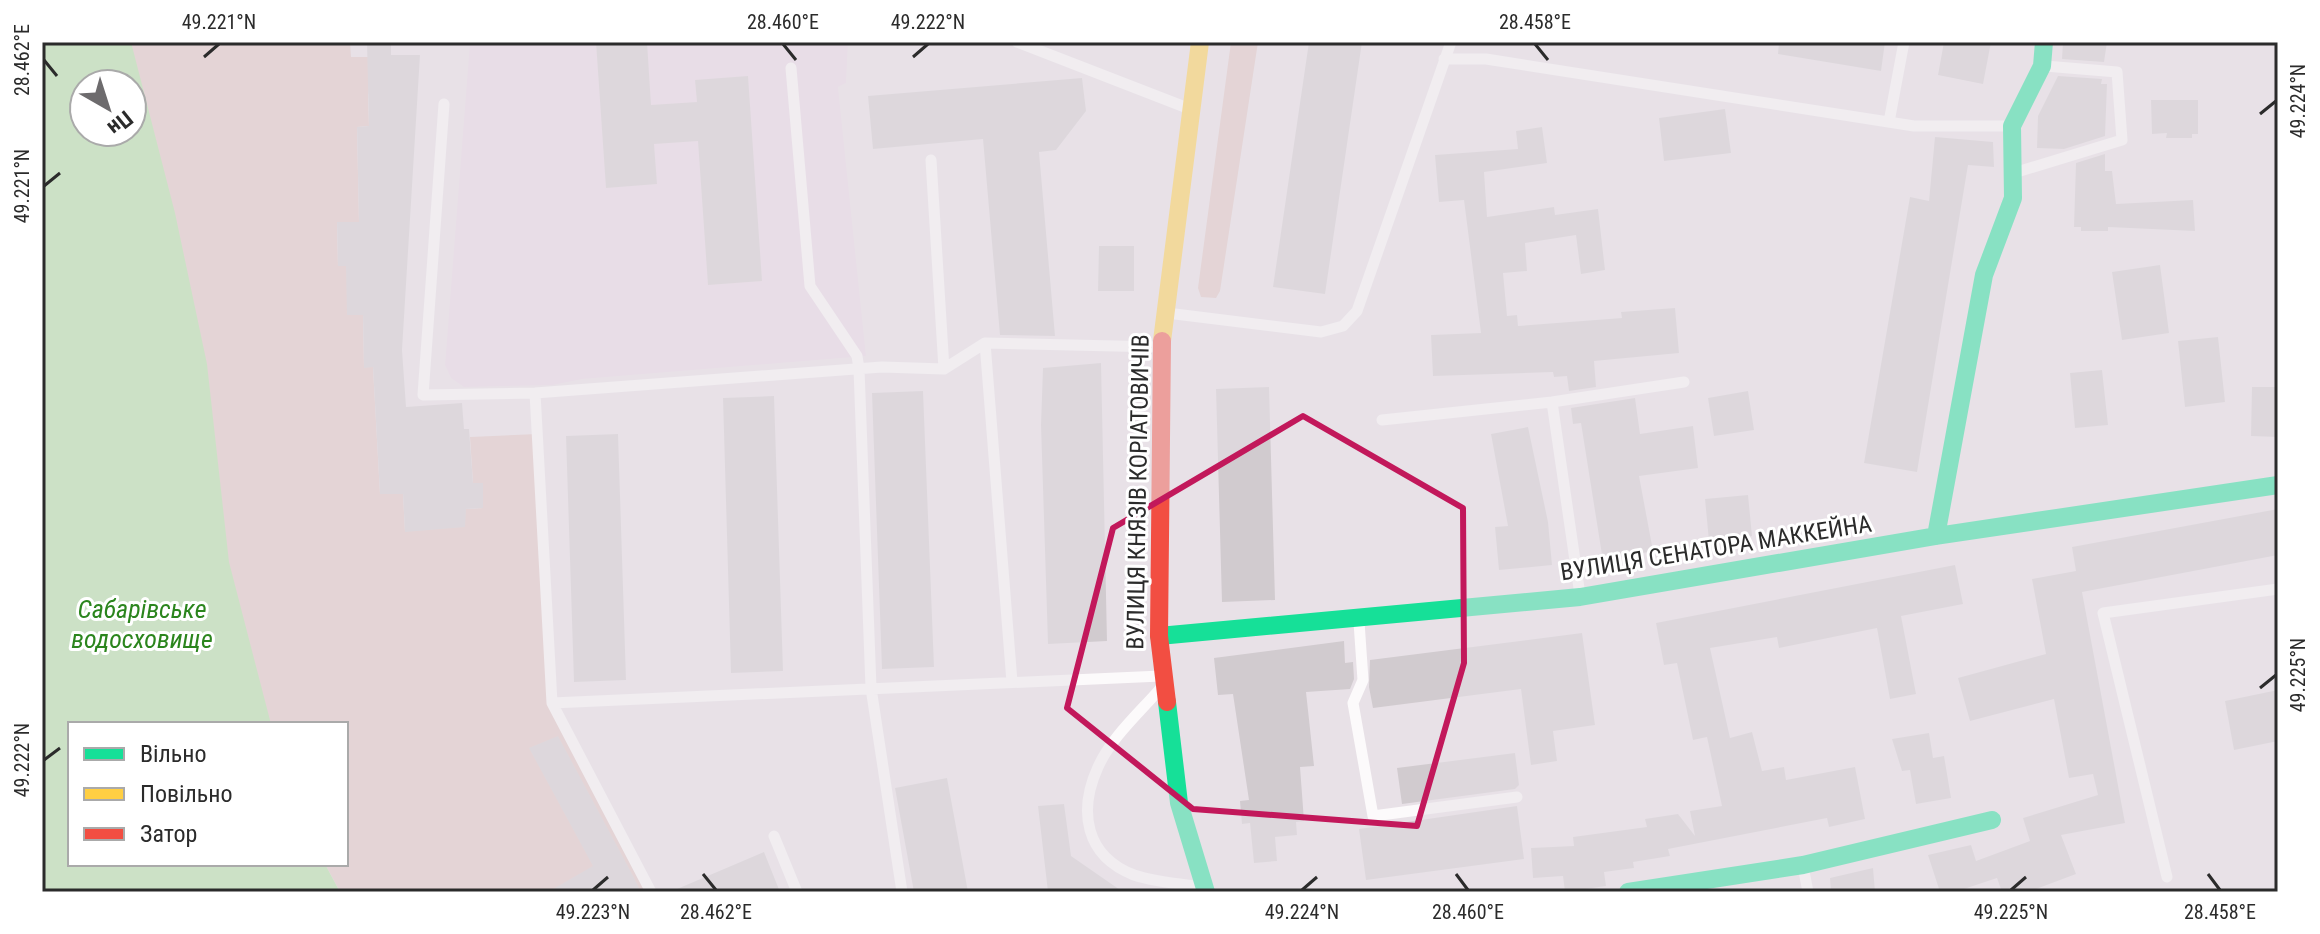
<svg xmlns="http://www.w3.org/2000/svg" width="2320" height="934" font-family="'Roboto Condensed',sans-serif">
  <rect width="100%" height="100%" fill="#e8e1e7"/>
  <!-- education -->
  <path fill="#e9d8e6" d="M 470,42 L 848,42 L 846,83 L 838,87 L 866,356 L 582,379 L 552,385 L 464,387 L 451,378 L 445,365 Z"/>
  <!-- green -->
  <path fill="#e0c4c1" d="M 83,42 L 350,42 L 351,57 L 376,57 L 368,95 L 369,126 L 357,127 L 359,222 L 337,223 L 338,266 L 346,266 L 363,315 L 364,367 L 373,367 L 380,494 L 403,494 L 405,531 L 466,509 L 483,508 L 483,483 L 473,483 L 470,437 L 537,434 L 552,703 L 651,892 L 340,892 L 325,864 L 346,864 L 346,724 L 261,724 L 132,132 L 132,84 Z
    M 1231,42 L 1258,42 L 1220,291 L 1216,298 L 1201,297 L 1198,288 Z"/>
  <!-- water -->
  <path fill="#ace09e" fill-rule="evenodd" d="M 42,42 L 131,42 L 175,213 L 207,364 L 229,562 L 271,724 L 70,724 L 70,864 L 325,864 L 340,892 L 42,892 ZM 84,84 L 132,84 L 132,132 L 84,132 Z"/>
  <!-- building -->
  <path fill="#d1cbcf" d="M 367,42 L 391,42 L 391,55 L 420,55 L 402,350 L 406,407 L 462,403 L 464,429 L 469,429 L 473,483 L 483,483 L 483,508 L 466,509 L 465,527 L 405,532 L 403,494 L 380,494 L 373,367 L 364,368 L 363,315 L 347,315 L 346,266 L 338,266 L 337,222 L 359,222 L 357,127 L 369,126 Z
    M 596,42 L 647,42 L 651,105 L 697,102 L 695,80 L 748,76 L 762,281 L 708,285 L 698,141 L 654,144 L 657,184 L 606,188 Z
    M 1309,42 L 1362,42 L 1325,294 L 1273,287 Z
    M 1779,42 L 1885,42 L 1881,71 L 1778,54 Z
    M 1944,42 L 1991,42 L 1983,84 L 1938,75 Z
    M 2063,42 L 2107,42 L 2104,62 L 2062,59 Z
    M 2058,76 L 2102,79 L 2101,84 L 2107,84 L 2105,136 L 2064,149 L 2037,148 L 2038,116 Z
    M 1082,78 L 1086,111 L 1056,150 L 1039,152 L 1055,336 L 1000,335 L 983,139 L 873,149 L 868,96 Z
    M 2151,100 L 2198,100 L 2198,134 L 2192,134 L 2192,138 L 2166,138 L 2167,133 L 2152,134 Z
    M 1725,109 L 1731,153 L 1664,161 L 1659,118 Z
    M 1542,127 L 1547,163 L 1484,172 L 1487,217 L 1554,207 L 1555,215 L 1598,209 L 1605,270 L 1581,274 L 1576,235 L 1525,243 L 1527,271 L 1503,273 L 1507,316 L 1517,315 L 1518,326 L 1622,318 L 1621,312 L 1675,308 L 1679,353 L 1594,361 L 1596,387 L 1569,391 L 1567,376 L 1554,377 L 1553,372 L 1433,376 L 1431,335 L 1481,333 L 1464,200 L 1439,202 L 1435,155 L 1518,149 L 1516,131 Z
    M 1935,137 L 1993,142 L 1994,167 L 1968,165 L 1917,472 L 1864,463 L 1910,197 L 1929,201 Z
    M 2105,154 L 2105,171 L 2112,171 L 2116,204 L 2193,200 L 2195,231 L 2108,227 L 2108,231 L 2081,231 L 2081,227 L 2074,227 L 2076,163 Z
    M 1099,246 L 1134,246 L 1134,291 L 1098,291 Z
    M 2160,265 L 2169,333 L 2122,340 L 2112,272 Z
    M 2218,337 L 2225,402 L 2185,407 L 2178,341 Z
    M 1101,363 L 1107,641 L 1048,644 L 1041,425 L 1043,368 Z
    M 2102,370 L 2108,425 L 2075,428 L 2070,373 Z
    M 1269,387 L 1275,600 L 1222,602 L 1216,389 Z
    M 2252,387 L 2278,387 L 2278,437 L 2251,436 Z
    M 923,391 L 934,667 L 882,669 L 872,393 Z
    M 1748,391 L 1754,430 L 1714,436 L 1708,398 Z
    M 774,396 L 783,671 L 731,673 L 723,398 Z
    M 1635,398 L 1640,434 L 1693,426 L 1698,468 L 1639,476 L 1653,551 L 1603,561 L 1581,423 L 1573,424 L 1571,408 Z
    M 1528,427 L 1548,522 L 1552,565 L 1499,570 L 1495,527 L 1508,526 L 1491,434 Z
    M 618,434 L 626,680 L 574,682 L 566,436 Z
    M 1748,495 L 1752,536 L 1709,541 L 1705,499 Z
    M 2278,509 L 2278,555 L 2082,592 L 2125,823 L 2061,835 L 2076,874 L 2028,892 L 2002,892 L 1997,878 L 1955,892 L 1940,892 L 1928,855 L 1971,845 L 1976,861 L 2030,841 L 2023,818 L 2098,795 L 2093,774 L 2069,778 L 2054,699 L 1970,721 L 1958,678 L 2046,654 L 2032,579 L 2076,571 L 2072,547 Z
    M 1955,565 L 1963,604 L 1901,616 L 1916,694 L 1890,699 L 1877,628 L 1779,648 L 1777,637 L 1710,648 L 1730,738 L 1752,732 L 1762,771 L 1784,767 L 1786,780 L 1855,767 L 1865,819 L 1829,827 L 1827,818 L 1668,849 L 1670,856 L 1633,862 L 1634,868 L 1604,872 L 1606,886 L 1565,892 L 1563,876 L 1533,878 L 1531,848 L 1574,846 L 1573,837 L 1647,827 L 1645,819 L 1678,814 L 1695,836 L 1690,811 L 1722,806 L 1707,737 L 1693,740 L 1677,663 L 1664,665 L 1656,623 Z
    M 1582,633 L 1595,725 L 1553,731 L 1557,761 L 1531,765 L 1521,689 L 1373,708 L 1369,687 L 1370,660 Z
    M 1344,641 L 1345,663 L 1353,662 L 1354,679 L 1350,689 L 1306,692 L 1314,766 L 1300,767 L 1304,821 L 1296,822 L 1297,835 L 1275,837 L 1277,861 L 1254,863 L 1250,823 L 1242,824 L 1240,801 L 1249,800 L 1233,694 L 1218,695 L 1214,658 Z
    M 2278,690 L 2278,741 L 2234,750 L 2225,701 Z
    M 1929,733 L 1933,758 L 1944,756 L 1951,798 L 1916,804 L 1910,770 L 1902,771 L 1892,739 Z
    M 558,736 L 632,874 L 641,892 L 548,892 L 593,866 L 529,748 Z
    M 1515,753 L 1519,785 L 1515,789 L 1402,804 L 1397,768 Z
    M 947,778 L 968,892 L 914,892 L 895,788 Z
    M 1064,804 L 1071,856 L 1123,892 L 1048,892 L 1038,806 Z
    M 1517,806 L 1524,859 L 1366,880 L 1359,829 Z
    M 764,852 L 780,892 L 670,892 Z
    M 1873,868 L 1875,892 L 1831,892 L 1830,878 Z"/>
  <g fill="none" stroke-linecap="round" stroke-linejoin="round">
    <!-- lane -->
    <path stroke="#fcfafb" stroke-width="11" d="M 1017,42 L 1190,109
      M 1444,59 L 1486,59 L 1914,126 L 2011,126
      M 791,68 L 810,286 L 857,356 L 859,369 L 871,688 L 902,892
      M 444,104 L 423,395 L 535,393 L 882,367 L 944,369 L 985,343 L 1160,347
      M 1889,122 L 1904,42
      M 931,160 L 944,369
      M 2017,172 L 2122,140 L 2117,72 L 2045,66
      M 1167,313 L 1321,332 L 1343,326 L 1357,311 L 1451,42
      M 985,343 L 1012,682
      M 535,393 L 552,703 L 651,892
      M 1552,402 L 1580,595
      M 1382,420 L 1552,402 L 1684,382
      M 1359,622 L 1363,680 L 1353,703 L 1373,816 L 1517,797
      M 1160,689 C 1139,713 1111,738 1098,767 C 1078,811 1085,856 1134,875 C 1155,882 1180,884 1202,887
      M 552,703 L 1161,676
      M 774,836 L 797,892
      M 1803,866 L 1808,892
      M 2167,877 L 2103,613 L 2278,589"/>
    <!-- fast -->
    <path stroke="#16e098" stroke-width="18" d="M 1936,536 L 1984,275 L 2013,198 L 2012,126 L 2042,66 L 2044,42
      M 1159,636 L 1580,597 L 1936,536 L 2278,485
      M 1167,702 L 1179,803 L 1206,892
      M 1628,892 L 1803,865 L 1992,820"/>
    <!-- slow -->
    <path stroke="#ffcf43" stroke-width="18" d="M 1162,341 L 1200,42"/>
    <!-- jam -->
    <path stroke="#f24e42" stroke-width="18" d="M 1162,341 L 1159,636 L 1167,702"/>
  </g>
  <!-- marked area -->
  <path d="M0 0H2320V934H0ZM 1303,416 L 1463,508 L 1464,663 L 1417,826 L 1193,809 L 1067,708 L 1113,528 Z" fill="#e8e1e7" fill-opacity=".55" fill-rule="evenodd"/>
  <path fill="none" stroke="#c2185b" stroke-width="6" stroke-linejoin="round" d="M 1303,416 L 1463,508 L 1464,663 L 1417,826 L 1193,809 L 1067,708 L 1113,528 Z"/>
  <!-- ticks -->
  <path fill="none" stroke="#2b2b2b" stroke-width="3" d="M 783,44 L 796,60M 1535,44 L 1548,60M 204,57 L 219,44M 913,57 L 928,44M 44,60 L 57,76M 2260,114 L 2276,101M 44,186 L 60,173M 2260,688 L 2276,675M 44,760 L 60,748M 703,874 L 716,890M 1456,874 L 1468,890M 2208,874 L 2220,890M 593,890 L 608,877M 1302,890 L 1317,877M 2011,890 L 2026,877"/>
  <g text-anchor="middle" stroke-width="6" stroke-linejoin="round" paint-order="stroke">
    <!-- street labels -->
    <g font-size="24" fill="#2b2b2b" stroke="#fff">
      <text transform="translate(1138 492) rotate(-89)" y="8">ВУЛИЦЯ КНЯЗІВ КОРІАТОВИЧІВ</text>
      <text transform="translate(1716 548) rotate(-9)" y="8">ВУЛИЦЯ СЕНАТОРА МАККЕЙНА</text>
    </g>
    <!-- water labels -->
    <g font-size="26" font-style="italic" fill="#2b851d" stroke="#fff">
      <text x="142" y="618">Сабарівське<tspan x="142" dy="30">водосховище</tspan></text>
    </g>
  </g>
  <!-- border -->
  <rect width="2320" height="934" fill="none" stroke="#ffffff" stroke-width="88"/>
  <!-- legend -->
  <rect x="68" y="722" width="280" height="144" fill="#ffffff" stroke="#aaaaaa" stroke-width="2"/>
  <rect x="84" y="748" width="40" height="12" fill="#16e098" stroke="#aaaaaa" stroke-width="2"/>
  <text x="140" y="762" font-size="24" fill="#2b2b2b">Вільно</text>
  <rect x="84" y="788" width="40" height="12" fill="#ffcf43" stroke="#aaaaaa" stroke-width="2"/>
  <text x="140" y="802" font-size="24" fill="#2b2b2b">Повільно</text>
  <rect x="84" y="828" width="40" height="12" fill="#f24e42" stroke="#aaaaaa" stroke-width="2"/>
  <text x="140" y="842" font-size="24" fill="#2b2b2b">Затор</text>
  <!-- north arrow -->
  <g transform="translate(108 108) rotate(141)"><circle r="38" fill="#ffffff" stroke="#aaaaaa" stroke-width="2"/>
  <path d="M0-6L14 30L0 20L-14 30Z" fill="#6d6b6d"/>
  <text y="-12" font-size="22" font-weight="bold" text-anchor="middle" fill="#2b2b2b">Пн</text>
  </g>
  <rect x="44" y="44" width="2232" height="846" fill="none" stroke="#2b2b2b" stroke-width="3"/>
  <g font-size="20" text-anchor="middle" fill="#2b2b2b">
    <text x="219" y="29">49.221°N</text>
    <text x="783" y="29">28.460°E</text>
    <text x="928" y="29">49.222°N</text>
    <text x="1535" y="29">28.458°E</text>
    <text transform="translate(22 60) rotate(-90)" y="7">28.462°E</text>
    <text transform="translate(2298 101) rotate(-90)" y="7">49.224°N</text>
    <text transform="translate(22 186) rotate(-90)" y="7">49.221°N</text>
    <text transform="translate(2298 675) rotate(-90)" y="7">49.225°N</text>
    <text transform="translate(22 760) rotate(-90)" y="7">49.222°N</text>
    <text x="593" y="919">49.223°N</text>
    <text x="716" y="919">28.462°E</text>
    <text x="1302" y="919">49.224°N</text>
    <text x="1468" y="919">28.460°E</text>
    <text x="2011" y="919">49.225°N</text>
    <text x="2220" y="919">28.458°E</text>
  </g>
</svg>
